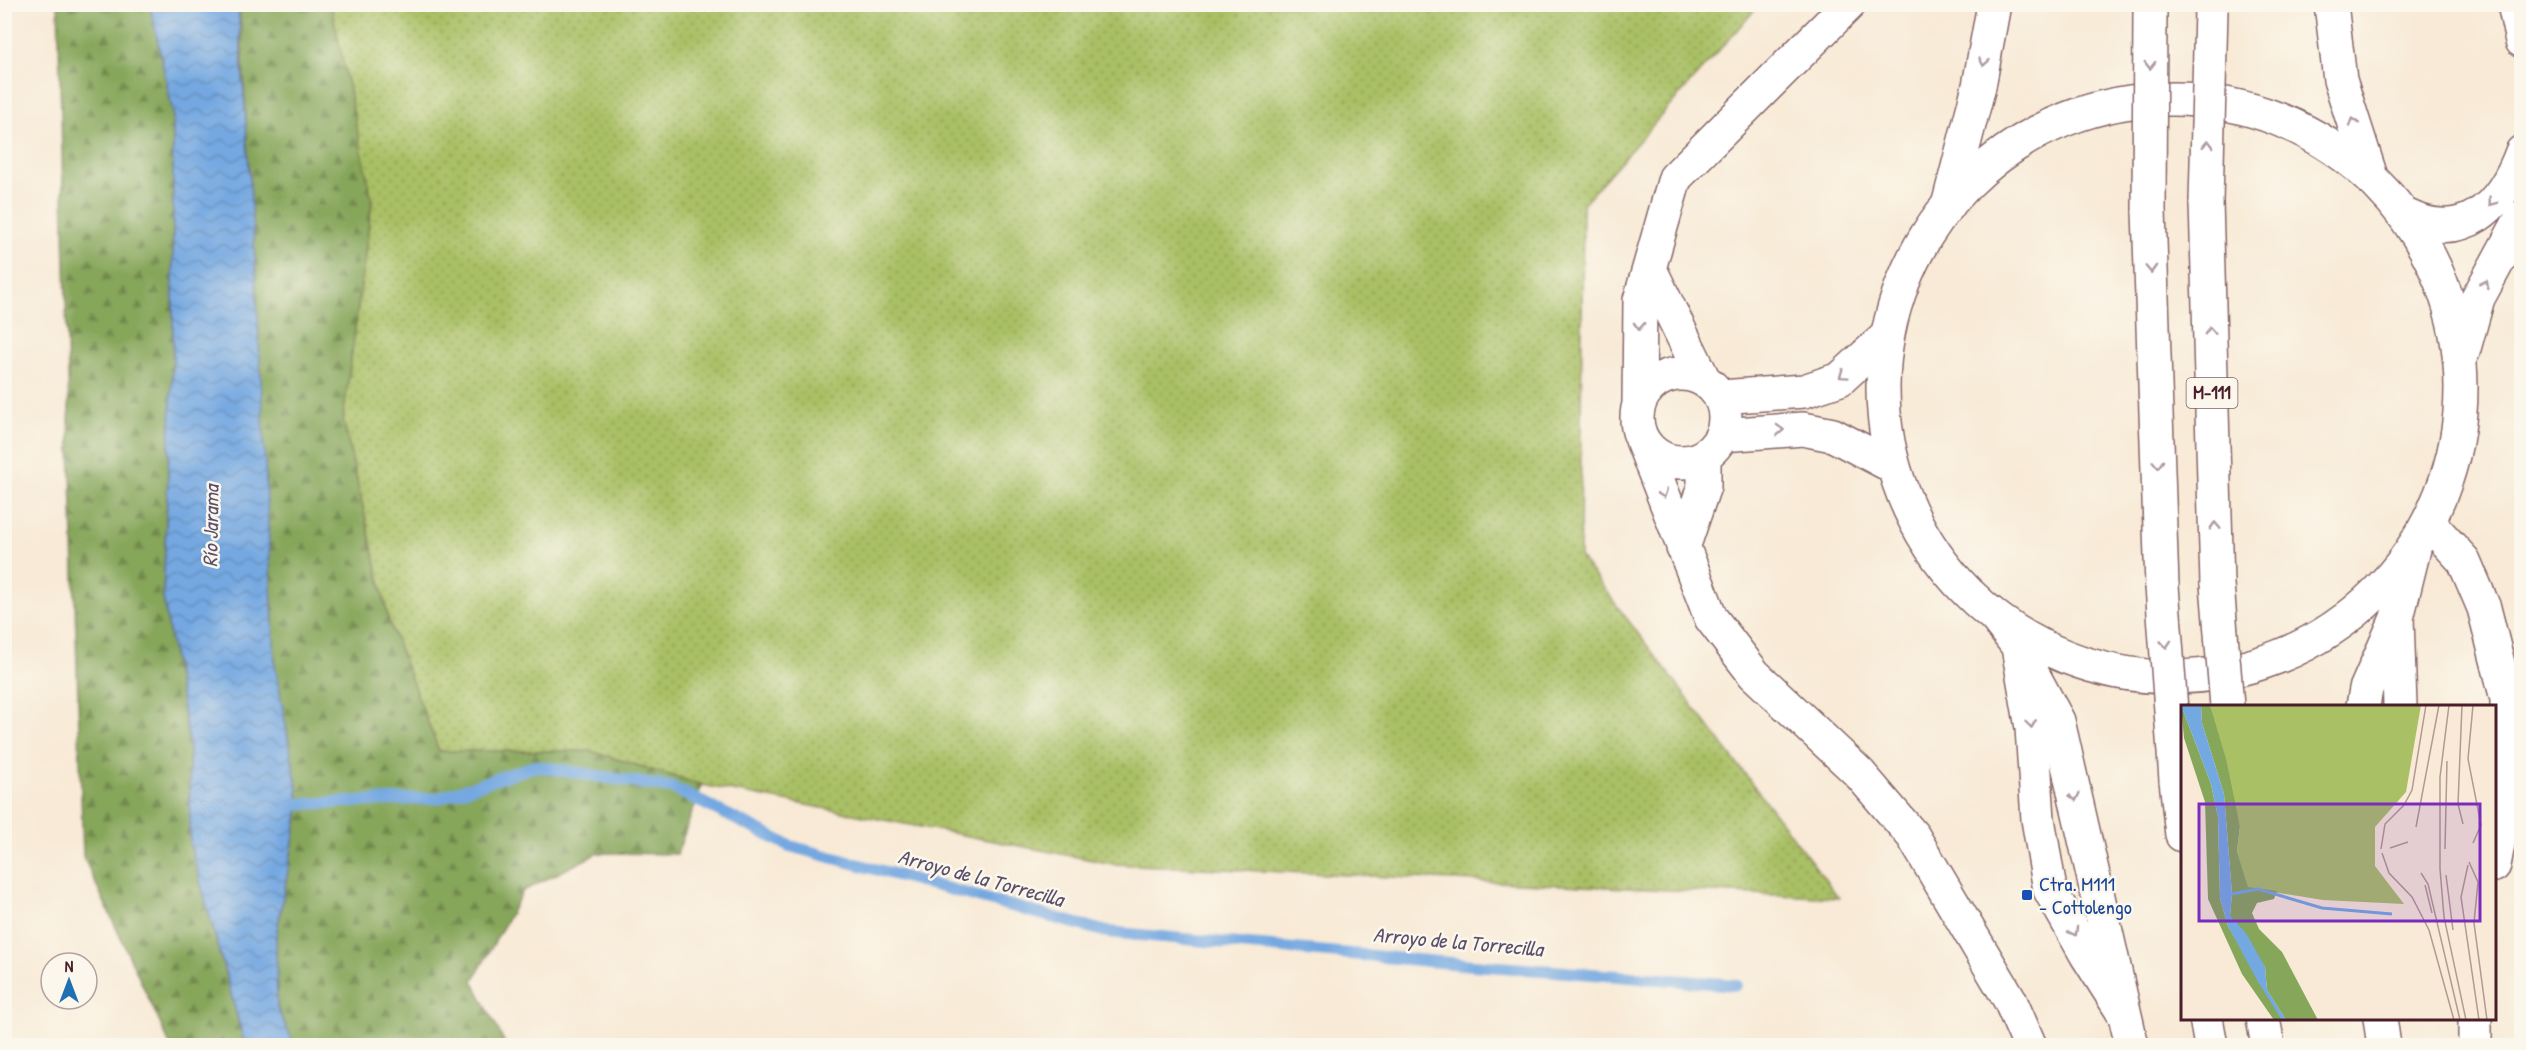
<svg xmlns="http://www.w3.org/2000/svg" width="2526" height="1050" font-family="'Patrick Hand',sans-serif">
  <defs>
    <pattern id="green-dots" width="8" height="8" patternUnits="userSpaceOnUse" patternTransform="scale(1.5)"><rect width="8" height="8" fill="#a9c065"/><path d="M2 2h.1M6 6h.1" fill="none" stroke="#8c9b53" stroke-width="1.8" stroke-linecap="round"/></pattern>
    <pattern id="forest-firs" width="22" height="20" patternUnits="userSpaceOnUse" patternTransform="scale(1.5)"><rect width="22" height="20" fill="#86a65a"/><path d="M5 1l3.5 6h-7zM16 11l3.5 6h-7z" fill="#70874b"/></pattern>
    <pattern id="water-waves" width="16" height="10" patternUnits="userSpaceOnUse" patternTransform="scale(1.5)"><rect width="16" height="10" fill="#74a8e1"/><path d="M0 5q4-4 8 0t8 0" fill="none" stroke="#6188b7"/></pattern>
  </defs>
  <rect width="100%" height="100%" fill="#fbf7ec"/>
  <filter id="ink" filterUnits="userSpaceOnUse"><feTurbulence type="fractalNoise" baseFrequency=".0167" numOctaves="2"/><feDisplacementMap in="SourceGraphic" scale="12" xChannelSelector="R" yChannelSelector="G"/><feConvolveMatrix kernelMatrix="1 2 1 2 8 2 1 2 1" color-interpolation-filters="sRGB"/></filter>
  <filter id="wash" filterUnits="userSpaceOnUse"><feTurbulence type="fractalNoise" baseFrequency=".008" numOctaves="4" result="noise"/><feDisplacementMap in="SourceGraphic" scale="24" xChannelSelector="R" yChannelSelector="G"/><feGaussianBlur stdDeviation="1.35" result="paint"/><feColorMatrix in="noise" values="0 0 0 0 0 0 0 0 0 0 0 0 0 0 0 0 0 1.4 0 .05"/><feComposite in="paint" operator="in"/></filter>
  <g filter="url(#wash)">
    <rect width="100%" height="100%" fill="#f8ead6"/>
    <!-- green -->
    <path fill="url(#green-dots)" stroke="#7a7048" stroke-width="1.5" d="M 331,5 L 1759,5 L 1583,204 L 1580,557 L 1839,898 L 1113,864 L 702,785 L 590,751 L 439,751 L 389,622 L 343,419 L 372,201 Z"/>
    <!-- forest -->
    <path fill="url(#forest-firs)" stroke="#686242" stroke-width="1.5" d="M 58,5 L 150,5 L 173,113 L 173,354 L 163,597 L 189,743 L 190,844 L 245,1045 L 170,1045 L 83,856 L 69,415 Z
      M 238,5 L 331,5 L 372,201 L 343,419 L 389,622 L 439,751 L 590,751 L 702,785 L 677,854 L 598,853 L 523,891 L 473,981 L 506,1045 L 295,1045 L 277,1008 L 276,935 L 300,804 L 275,665 L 241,27 Z"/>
    <!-- water -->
    <path fill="url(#water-waves)" stroke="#5f6486" stroke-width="1.5" d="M 150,5 L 238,5 L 255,258 L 275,665 L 300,804 L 276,936 L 277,1008 L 295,1045 L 245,1045 L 190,844 L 189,743 L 163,597 L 173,354 L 173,113 Z"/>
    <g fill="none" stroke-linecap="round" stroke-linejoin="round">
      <!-- stream -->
      <path stroke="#74a8e1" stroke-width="12" d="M 287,809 L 300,804 L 439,798 L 535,766 L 673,788 L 790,846 L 1107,932 L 1473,965 L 1736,985"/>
    </g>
  </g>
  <g filter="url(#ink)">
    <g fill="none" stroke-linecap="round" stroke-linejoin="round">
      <!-- minor casing -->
      <g stroke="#876667" stroke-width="36">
        <path id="minor" d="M 2514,4 L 2522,41
          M1883 388a289 289 0 1 1 578 0a289 289 0 1 1-578 0Z
          M 2405,215 C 2464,244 2501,208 2522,152
          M 1650,269 L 1704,380
          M 2463,352 L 2478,298 L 2522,217
          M1637 418a44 44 0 1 1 88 0a44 44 0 1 1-88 0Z
          M 1720,397 L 1804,391 L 1840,379 L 1886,337
          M 1639,403 L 1640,300 L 1675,178 L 1849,4
          M 1722,435 L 1803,429 L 1833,435 L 1892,466
          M 1642,440 L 1711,618 L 1754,674 L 1859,773 L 1913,836 L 2010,1000 L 2030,1046
          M 2430,524 L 2464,561 L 2484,608 L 2507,699 L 2508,792 L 2494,865
          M 1683,548 L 1704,486 L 1704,456
          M 2397,618 L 2400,706
          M 2019,653 L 2032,728 L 2038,819 L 2050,890 L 2086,954 L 2124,1014
          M 2475,1046 L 2475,1018"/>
      </g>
      <!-- highway casing -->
      <g stroke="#876667" stroke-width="36">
        <path id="highway" d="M 2331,4 L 2340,80 L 2371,177
          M 2206,202 L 2217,584
          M 1948,206 L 1979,86 L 1994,4
          M 2149,211 L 2162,586
          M 1997,619 L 2017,645 L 2058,721 L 2132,1046
          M 2363,706 L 2366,689 L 2397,618 L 2414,549
          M 2176,780 L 2182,835
          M 2206,1018 L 2211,1046
          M 2263,1018 L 2268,1046
          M 2380,1018 L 2384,1046"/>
      </g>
      <!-- minor -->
      <use href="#minor" stroke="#fff" stroke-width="33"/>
      <!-- highway -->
      <use href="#highway" stroke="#fff" stroke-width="33"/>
      <!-- highway-bridge casing -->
      <g stroke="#876667" stroke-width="36" stroke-linecap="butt">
        <path id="highway-bridge" d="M 2206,202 L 2211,10
          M 2149,211 L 2150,7
          M 2217,584 L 2227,706
          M 2162,586 L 2176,780"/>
      </g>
      <!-- highway-bridge -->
      <use href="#highway-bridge" stroke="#fff" stroke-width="33"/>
    </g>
    <!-- one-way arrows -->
    <defs><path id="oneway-chevron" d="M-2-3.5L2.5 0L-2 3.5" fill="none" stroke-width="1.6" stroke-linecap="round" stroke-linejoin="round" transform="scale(1.5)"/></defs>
    <g stroke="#ae9aa0">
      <use href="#oneway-chevron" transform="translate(1984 62) rotate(100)"/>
      <use href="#oneway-chevron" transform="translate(2150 65) rotate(90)"/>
      <use href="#oneway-chevron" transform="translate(2353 122) rotate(-108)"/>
      <use href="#oneway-chevron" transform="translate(2208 144) rotate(-89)"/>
      <use href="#oneway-chevron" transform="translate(2492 202) rotate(127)"/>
      <use href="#oneway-chevron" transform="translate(2151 269) rotate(88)"/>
      <use href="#oneway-chevron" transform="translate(2485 284) rotate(-63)"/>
      <use href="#oneway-chevron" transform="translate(1639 326) rotate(92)"/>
      <use href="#oneway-chevron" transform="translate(2210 331) rotate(-92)"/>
      <use href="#oneway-chevron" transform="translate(1843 375) rotate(145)"/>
      <use href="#oneway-chevron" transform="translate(1780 430) rotate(-2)"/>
      <use href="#oneway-chevron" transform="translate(2158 464) rotate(88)"/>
      <use href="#oneway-chevron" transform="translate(1663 494) rotate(69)"/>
      <use href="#oneway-chevron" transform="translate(2215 526) rotate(-92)"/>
      <use href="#oneway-chevron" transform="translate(2166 644) rotate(86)"/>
      <use href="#oneway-chevron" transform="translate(2031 724) rotate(82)"/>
      <use href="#oneway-chevron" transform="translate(2075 797) rotate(77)"/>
      <use href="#oneway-chevron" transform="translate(2074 932) rotate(61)"/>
    </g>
  </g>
  <!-- markers -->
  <rect fill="#1a4fb4" stroke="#fbf7ec" stroke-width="2" x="2021" y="889" width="12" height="12" rx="3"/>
  <g text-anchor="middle" stroke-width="5" stroke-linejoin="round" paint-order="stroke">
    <!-- shield labels -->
    <rect fill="#fbf7ec" stroke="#7f6065" stroke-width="1.5" x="2186.5" y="378" width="51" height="30" rx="4.5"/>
    <g font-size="18" font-weight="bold" fill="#4a1f2b">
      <text x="2212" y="399">M-111</text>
    </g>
    <!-- transit labels -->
    <g font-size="20" fill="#164399" stroke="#fbf7ec" text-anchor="start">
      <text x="2039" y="891">Ctra. M111<tspan x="2039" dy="23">- Cottolengo</tspan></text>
    </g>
    <!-- water labels -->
    <g font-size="21" font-style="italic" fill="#594f6b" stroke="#fbf7ec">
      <text transform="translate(211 526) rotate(-89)" y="7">Río Jarama</text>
      <text transform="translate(981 878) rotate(15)" y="7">Arroyo de la Torrecilla</text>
      <text transform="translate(1458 942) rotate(5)" y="7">Arroyo de la Torrecilla</text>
    </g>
  </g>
  <!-- overview -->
  <g transform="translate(2181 705)">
    <rect width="315" height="315" fill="#f8ead6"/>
    <path d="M 29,0 L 240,0 L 225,87 L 194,122 L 194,161 L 223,199 L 142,195 L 67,183 L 56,146 L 59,121 Z" fill="#a9c065"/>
    <path d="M 0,0 L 30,79 L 37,112 L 39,193 L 47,221 L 101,315 L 93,315 L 61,269 L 27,194 L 24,97 L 3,33 ZM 20,0 L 29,0 L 45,54 L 59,121 L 56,146 L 67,182 L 96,186 L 93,194 L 76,198 L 71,208 L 78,224 L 101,247 L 137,315 L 105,315 L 86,285 L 84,262 L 49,211 L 51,189 L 43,89 L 21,18 Z" fill="#86a65a"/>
    <path d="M 0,0 L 20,0 L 21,18 L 43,89 L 51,189 L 49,211 L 65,228 L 84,262 L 86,285 L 105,315 L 101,315 L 77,277 L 47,221 L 39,193 L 37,112 L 30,79 Z" fill="#74a8e1"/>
    <path fill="none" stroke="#74a8e1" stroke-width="3" d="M 51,189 L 77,184 L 141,203 L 211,209"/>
    <path fill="none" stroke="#b29992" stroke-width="1.5" d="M 268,0 L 259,72 L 259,164 L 263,212 L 285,315M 281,0 L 277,99 L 282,119M 235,122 L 258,0M 292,138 L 300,120 L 287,54 L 292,0M 209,143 L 227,137M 200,144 L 204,119 L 223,100 L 231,85 L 245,0M 264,144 L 266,56M 201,148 L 208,168 L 231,192 L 248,225 L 273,315M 288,157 L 297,177 L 293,218 L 306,315M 287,160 L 280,192 L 298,315M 240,168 L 247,179 L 279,315M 265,170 L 272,225M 244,180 L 251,208"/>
    <path fill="#7b2cbf" fill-opacity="0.15" stroke="#7b2cbf" stroke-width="3" d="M 18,99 L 299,99 L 299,216 L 18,216 Z"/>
    <rect width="315" height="315" fill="none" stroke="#4a1f2b" stroke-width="3"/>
  </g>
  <!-- margin -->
  <rect width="2526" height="1050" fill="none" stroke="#fbf7ec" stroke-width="24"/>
  <!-- north arrow -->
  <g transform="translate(69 981)"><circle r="28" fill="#fbf7ec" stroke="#b4a19f" stroke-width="1.5"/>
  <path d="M0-4.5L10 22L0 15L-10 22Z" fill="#1f6fb2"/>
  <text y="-9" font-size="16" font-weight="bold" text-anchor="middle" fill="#4a1f2b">N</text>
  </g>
</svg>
